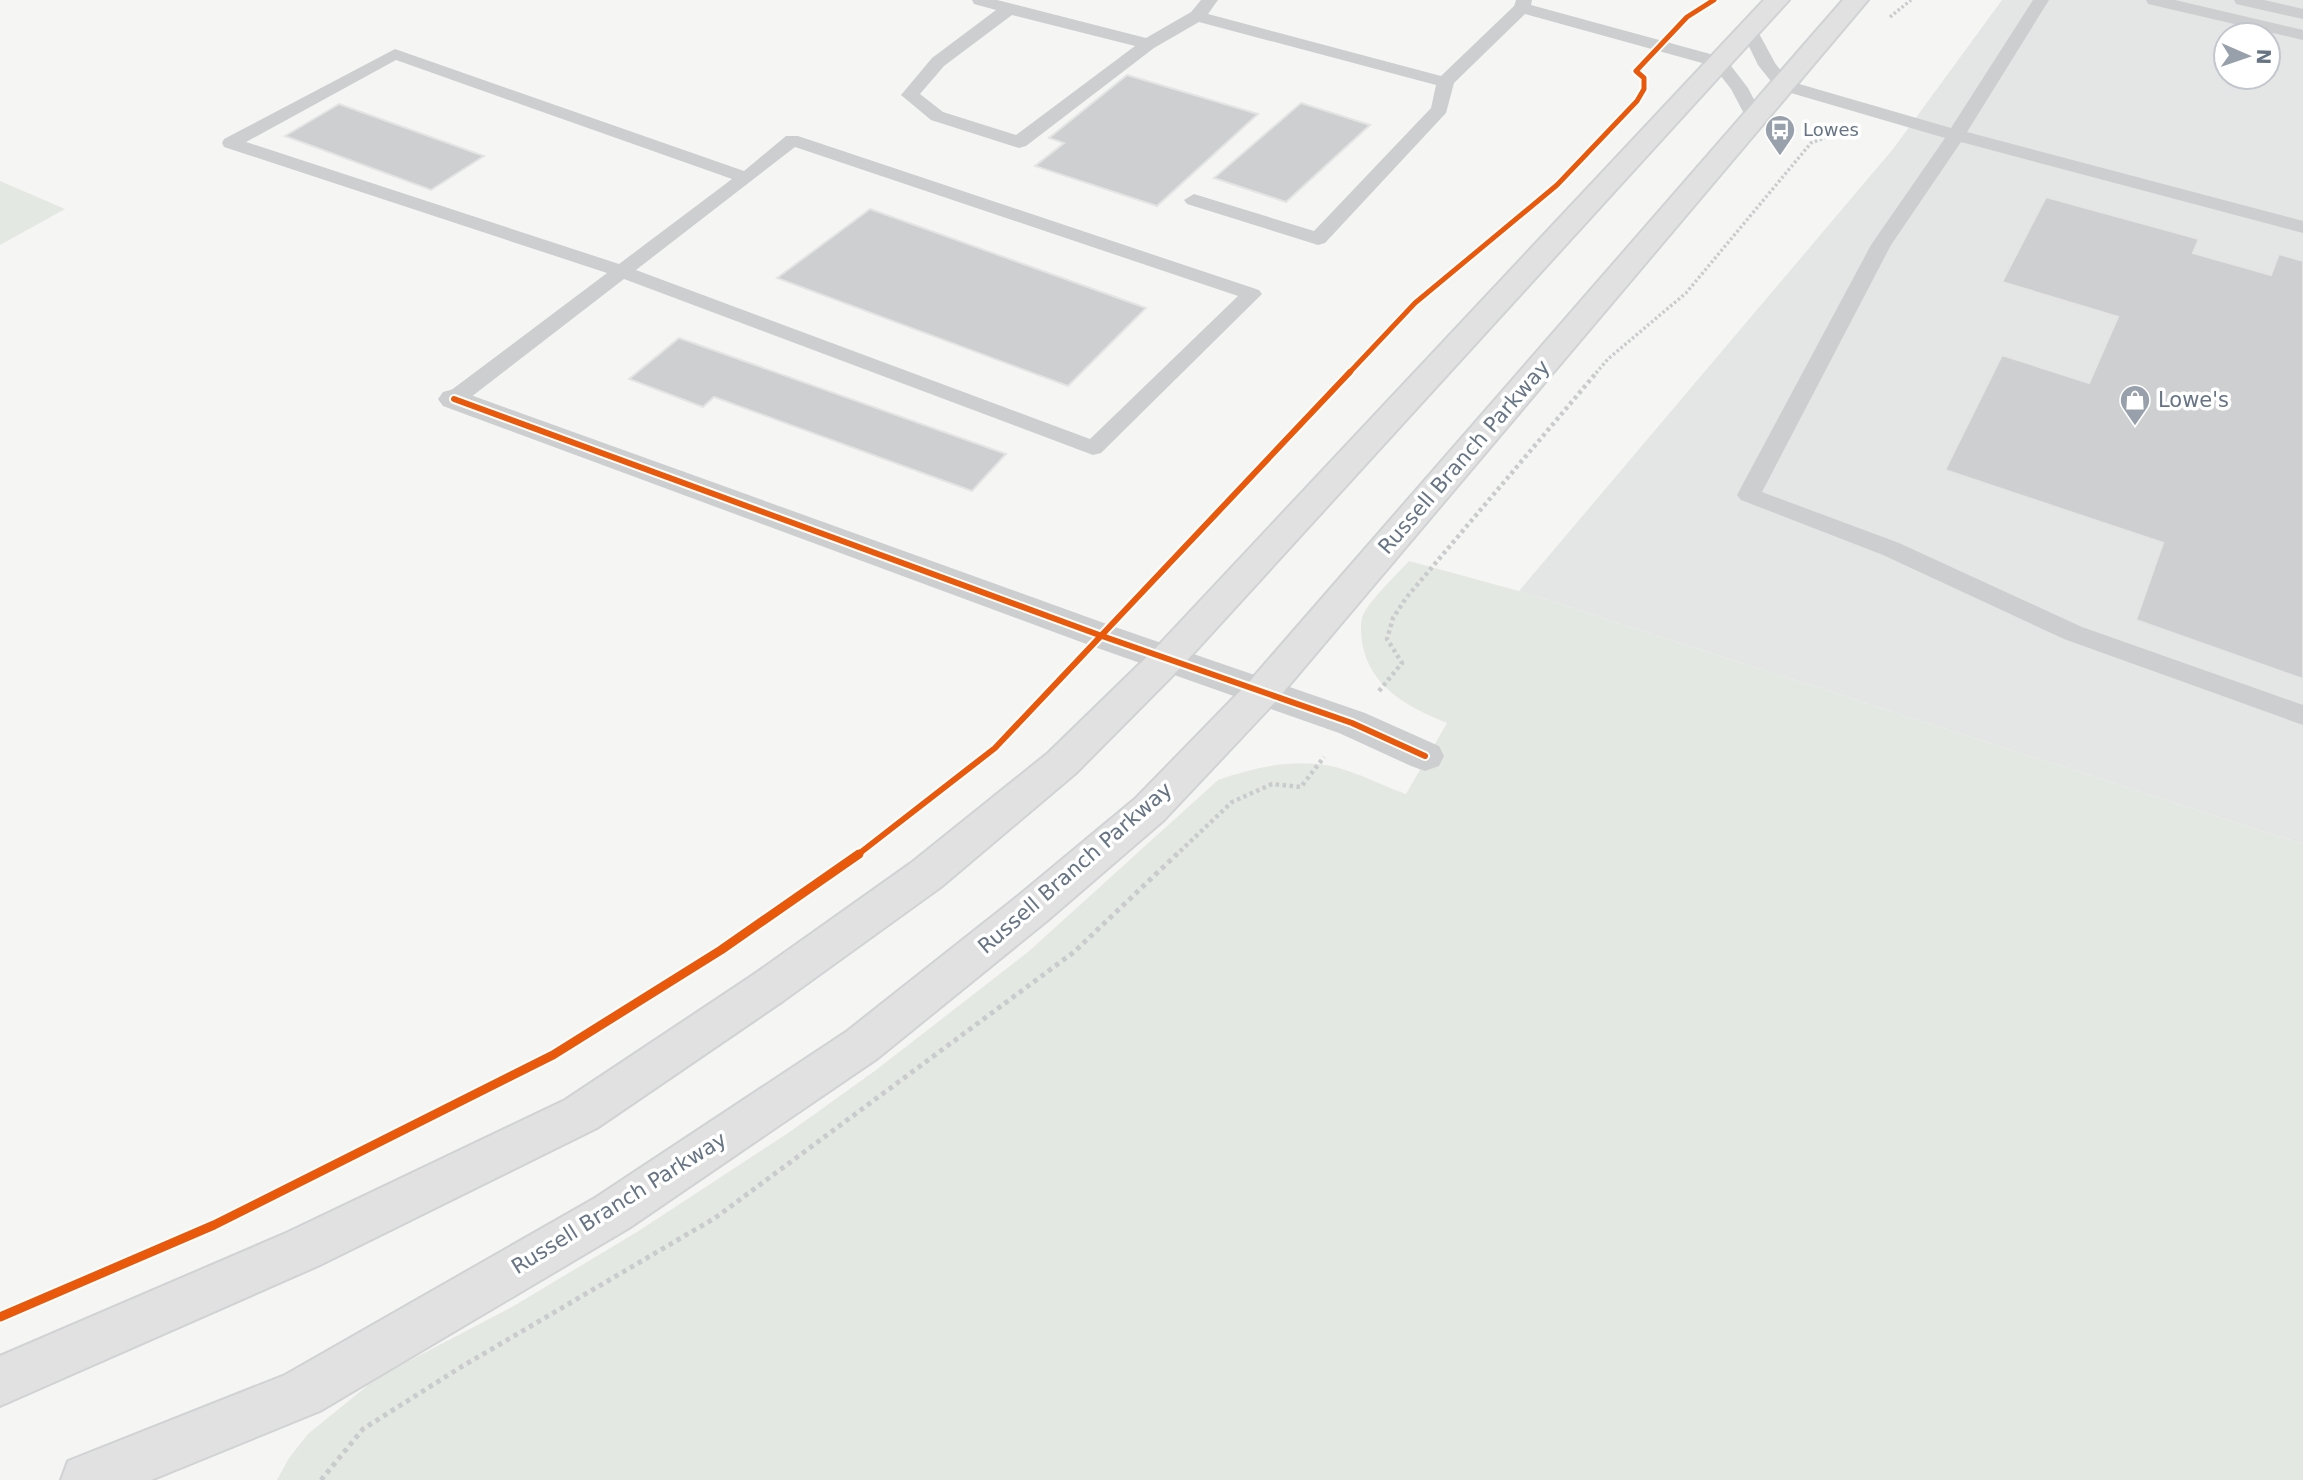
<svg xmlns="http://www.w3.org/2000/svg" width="2303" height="1480" font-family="'DejaVu Sans',sans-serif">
  <rect width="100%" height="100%" fill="#f5f5f4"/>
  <!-- built -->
  <path fill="#e4e5e5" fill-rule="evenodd" d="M 2002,0 L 2303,0 L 2303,844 L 1519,591 L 1893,149 ZM 2226,35 L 2268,35 L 2268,77 L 2226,77 Z"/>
  <!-- green -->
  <path fill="#e4e8e2" d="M 0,181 L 65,209 L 0,245 Z
    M 1409,561 L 1519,591 L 2303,844 L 2303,1480 L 277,1480 L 289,1458 L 308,1434 L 378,1377 L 512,1307 L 637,1232 L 791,1131 L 876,1070 L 1028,952 L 1218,780 C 1256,767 1294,758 1335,767 C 1359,773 1383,786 1406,794 L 1447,723 C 1408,707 1369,687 1362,642 C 1361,634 1360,621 1363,615 C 1369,601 1398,573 1409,561 Z"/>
  <!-- building -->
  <path fill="#cdcfd0" stroke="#e4e4e4" stroke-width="2" d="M 1127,75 L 1258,114 L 1157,206 L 1035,166 L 1064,143 L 1049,138 Z
    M 1301,103 L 1370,125 L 1286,202 L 1214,178 Z
    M 339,104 L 484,156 L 431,190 L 285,136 Z
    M 2046,197 L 2199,239 L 2193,253 L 2271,275 L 2279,254 L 2303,261 L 2303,679 L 2136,620 L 2163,543 L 1945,470 L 2002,355 L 2089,383 L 2118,317 L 2002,282 Z
    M 870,209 L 1146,308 L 1068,386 L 777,278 Z
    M 679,338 L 1006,454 L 972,491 L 714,397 L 703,407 L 629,379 Z"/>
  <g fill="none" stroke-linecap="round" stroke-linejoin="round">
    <!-- secondary casing -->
    <g stroke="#d1d2d3" stroke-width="4">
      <path id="secondary" d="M 1764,0 L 1789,0 L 1181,667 L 1076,773 L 941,887 L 783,1001 L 597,1128 L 320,1265 L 0,1406 L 0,1356 L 286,1233 L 565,1100 L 753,975 L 911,863 L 1048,753 L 1155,649 Z
        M 1843,0 L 1868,0 L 1275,702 L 1164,820 L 1048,920 L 878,1058 L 629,1228 L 320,1411 L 151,1480 L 61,1480 L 68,1461 L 285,1375 L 595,1198 L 846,1032 L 1018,896 L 1136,798 L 1249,682 Z"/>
    </g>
    <!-- path-far2 -->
    <path stroke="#cacbcc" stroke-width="3.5" stroke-dasharray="2.5 2.5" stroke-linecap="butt" d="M 1890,17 L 1911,0
      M 1686,18 L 1714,0
      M 1349,373 L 1415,303 L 1518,218
      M 1596,373 L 1608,359 L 1686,293 L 1811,143 L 1832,135"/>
    <!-- path-far1 -->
    <path stroke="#cacbcc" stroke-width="4.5" stroke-dasharray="3.5 3.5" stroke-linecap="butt" d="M 1131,605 L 1350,372
      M 1379,691 L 1402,663 L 1387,639 L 1393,618 L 1406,598 L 1597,372
      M 856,856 L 995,748 L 1072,667
      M 1175,856 L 1232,802 L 1272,784 L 1301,787 L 1324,757"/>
    <!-- path -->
    <path stroke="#cacbcc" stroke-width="5" stroke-dasharray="4.5 4.5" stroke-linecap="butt" d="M 0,1317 L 214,1225 L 553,1055 L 721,950 L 859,854
      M 321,1480 L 363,1429 L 461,1367 L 715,1218 L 1074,952 L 1177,854"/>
    <!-- lane -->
    <path fill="#cdcecf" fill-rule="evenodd" d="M 972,0 L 997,0 L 1146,38 L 1191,12 L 1201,0 L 1218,0 L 1208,14 L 1441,76 L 1514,6 L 1516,0 L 1532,0 L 1531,5 L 1725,58 L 1748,88 L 1764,119 L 1761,123 L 1749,123 L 1731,89 L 1713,66 L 1525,14 L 1454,83 L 1446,113 L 1325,243 L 1318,245 L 1187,204 L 1184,200 L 1194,194 L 1314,231 L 1431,108 L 1436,85 L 1199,22 L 1154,48 L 1026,146 L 1019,148 L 931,120 L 901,95 L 932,58 L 996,10 L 974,4 ZM 1012,15 L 1135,46 L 1016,135 L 943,112 L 920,94 L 944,66 Z
      M 2033,0 L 2049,0 L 1967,132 L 2303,221 L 2303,233 L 1961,142 L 1891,245 L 1762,492 L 1899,543 L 2082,627 L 2303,705 L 2303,725 L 2064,639 L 1883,555 L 1741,500 L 1737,495 L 1871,245 L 1945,138 L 1777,89 L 1758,65 L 1741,30 L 1749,25 L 1755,26 L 1775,63 L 1789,81 L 1951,128 Z
      M 2146,0 L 2175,0 L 2303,30 L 2303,40 L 2148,4 Z
      M 2234,0 L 2264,0 L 2303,9 L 2303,19 L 2236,4 Z
      M 395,49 L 744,171 L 786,136 L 798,136 L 1259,290 L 1262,294 L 1101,453 L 1093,455 L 624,279 L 462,404 L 446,404 L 443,399 L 446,394 L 607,273 L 224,147 L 222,143 L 224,139 ZM 396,60 L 732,179 L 619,264 L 246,142 ZM 795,147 L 1238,296 L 1090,439 L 636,270 Z"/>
    <!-- street -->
    <path fill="#cdcecf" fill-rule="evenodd" d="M 454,389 L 1115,627 L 1365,713 L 1439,746 L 1444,756 L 1439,766 L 1425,771 L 1411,766 L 1339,733 L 1089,645 L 443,406 L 438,399 L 443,392 Z"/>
    <!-- secondary -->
    <use href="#secondary" fill="#e1e1e2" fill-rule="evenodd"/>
    <!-- cycleway-far2 casing -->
    <g stroke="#fff" stroke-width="9">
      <path id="cycleway-far2" d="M 1349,373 L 1415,303 L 1557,185 L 1637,101 L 1644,89 L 1644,78 L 1636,71 L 1687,17 L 1714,0"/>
    </g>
    <!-- cycleway-far1 casing -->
    <g stroke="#fff" stroke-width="10">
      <path id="cycleway-far1" d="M 454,399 L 1102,636 L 1352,723 L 1425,756
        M 856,856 L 995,748 L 1350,372"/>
    </g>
    <!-- cycleway casing -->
    <g stroke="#fff" stroke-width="13">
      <path id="cycleway" d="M 0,1317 L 214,1225 L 553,1055 L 721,950 L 859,854"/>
    </g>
    <!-- cycleway-far2 -->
    <use href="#cycleway-far2" stroke="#e8590c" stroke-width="5"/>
    <!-- cycleway-far1 -->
    <use href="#cycleway-far1" stroke="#e8590c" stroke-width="6"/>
    <!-- cycleway -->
    <use href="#cycleway" stroke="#e8590c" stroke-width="9"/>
  </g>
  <!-- icons -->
  <defs>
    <g id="bus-pin" transform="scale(1.575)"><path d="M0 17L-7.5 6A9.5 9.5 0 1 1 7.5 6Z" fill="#98a1ab" stroke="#fff"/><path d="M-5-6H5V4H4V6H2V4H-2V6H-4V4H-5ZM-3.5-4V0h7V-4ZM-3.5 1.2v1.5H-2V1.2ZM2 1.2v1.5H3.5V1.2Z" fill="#fff"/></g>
    <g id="shop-pin" transform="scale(1.575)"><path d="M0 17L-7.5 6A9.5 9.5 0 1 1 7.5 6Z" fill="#98a1ab" stroke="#fff"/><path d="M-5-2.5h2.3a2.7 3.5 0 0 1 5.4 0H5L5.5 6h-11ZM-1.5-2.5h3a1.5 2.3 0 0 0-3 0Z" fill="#fff"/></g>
  </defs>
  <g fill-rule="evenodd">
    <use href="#bus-pin" x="1780" y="130"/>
    <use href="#shop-pin" x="2135" y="400"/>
  </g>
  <g text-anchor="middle" stroke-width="7" stroke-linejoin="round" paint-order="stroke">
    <!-- far-poi labels -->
    <g font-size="18" fill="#667484" stroke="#fff" text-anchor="start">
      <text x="1803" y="136">Lowes</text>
    </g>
    <!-- poi labels -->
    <g font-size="21" fill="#667484" stroke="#fff" text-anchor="start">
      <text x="2158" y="407">Lowe's</text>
    </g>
    <!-- street labels -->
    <g font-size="21" fill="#667484" stroke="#fff">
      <text transform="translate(1464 457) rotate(-49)" y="7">Russell Branch Parkway</text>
      <text transform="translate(1075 868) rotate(-41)" y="7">Russell Branch Parkway</text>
      <text transform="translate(619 1203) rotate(-32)" y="7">Russell Branch Parkway</text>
    </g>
  </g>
  <!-- north arrow -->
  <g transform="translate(2247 56) rotate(92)"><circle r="33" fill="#ffffff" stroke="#c2c7ce" stroke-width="2"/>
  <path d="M0-5L12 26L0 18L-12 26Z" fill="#98a1ab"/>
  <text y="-10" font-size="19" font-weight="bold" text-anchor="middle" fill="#667484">N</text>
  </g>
</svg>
